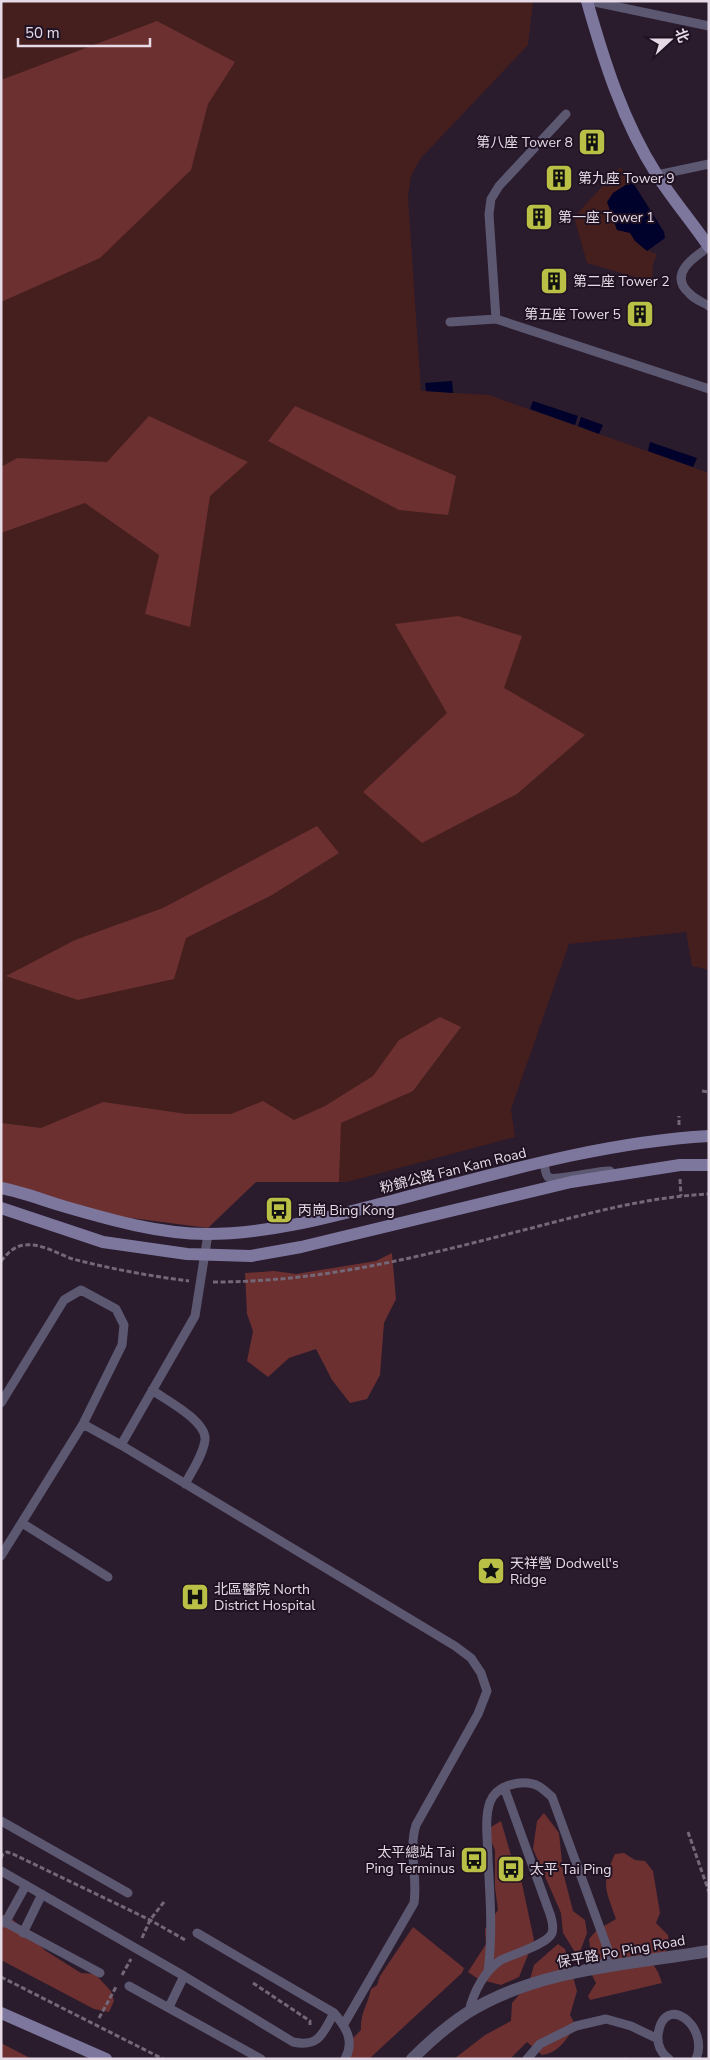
<svg xmlns="http://www.w3.org/2000/svg" width="710" height="2060" font-family="'Nunito Sans','Noto Sans SC',sans-serif">
  <rect width="100%" height="100%" fill="#2a1b2d"/>
  <!-- green -->
  <path fill="#451e1e" d="M 1,1 L 533,1 L 528,45 L 421,158 L 411,176 L 408,197 L 421,391 L 489,395 L 709,473 L 709,970 L 692,966 L 686,932 L 569,944 L 511,1109 L 515,1137 L 347,1182 L 256,1182 L 1,1168 Z
    M 620,167 L 632,181 L 613,193 C 623,215 631,247 657,254 L 653,264 L 652,282 L 587,263 L 574,217 Z"/>
  <!-- forest -->
  <path fill="#6c3030" d="M 157,21 L 235,62 L 208,104 L 191,170 L 100,258 L 1,302 L 1,80 Z
    M 295,406 L 456,476 L 448,515 L 399,510 L 268,441 Z
    M 149,416 L 248,462 L 210,496 L 190,627 L 145,614 L 159,555 L 85,503 L 1,533 L 1,467 L 17,458 L 107,462 Z
    M 458,616 L 522,636 L 504,688 L 585,735 L 517,794 L 422,843 L 363,792 L 447,713 L 395,624 Z
    M 317,826 L 339,853 L 272,895 L 186,938 L 174,979 L 78,1000 L 6,976 L 75,940 L 163,908 Z
    M 440,1017 L 461,1027 L 413,1091 L 341,1123 L 339,1182 L 256,1182 L 208,1228 L 108,1215 L 1,1184 L 1,1123 L 41,1128 L 103,1102 L 187,1114 L 231,1114 L 263,1101 L 294,1120 L 325,1106 L 373,1076 L 399,1040 Z
    M 392,1253 L 396,1299 L 384,1323 L 380,1375 L 367,1399 L 350,1403 L 332,1380 L 316,1349 L 289,1358 L 268,1377 L 247,1361 L 253,1331 L 247,1314 L 245,1273 L 274,1271 L 296,1274 L 376,1261 Z
    M 544,1813 L 559,1833 L 563,1872 L 573,1911 L 585,1920 L 587,1933 L 578,1957 L 563,1933 L 561,1913 L 533,1849 L 537,1821 Z
    M 501,1821 L 512,1859 L 521,1879 L 534,1940 L 519,1977 L 501,1985 L 478,1979 L 468,1972 L 486,1944 L 485,1929 L 498,1910 L 495,1888 L 495,1850 L 486,1830 Z
    M 624,1853 L 635,1860 L 645,1861 L 653,1871 L 660,1913 L 656,1923 L 668,1935 L 669,1948 L 658,1959 L 651,1961 L 658,1972 L 662,1983 L 590,2000 L 588,1996 L 596,1983 L 588,1968 L 592,1960 L 589,1939 L 597,1930 L 616,1919 C 605,1888 601,1884 615,1854 Z
    M 1,1914 L 11,1918 L 46,1951 L 81,1973 L 95,1974 L 111,1991 L 114,2001 L 109,2012 L 94,2009 L 1,1960 Z
    M 413,1927 L 464,1968 L 462,1973 L 369,2059 L 350,2059 L 352,2039 L 361,2030 C 360,2012 368,2005 371,1989 L 377,1985 L 380,1976 Z
    M 558,1944 L 565,1949 L 577,1991 L 570,2015 L 576,2026 C 566,2039 559,2053 542,2055 L 527,2042 L 510,2059 L 454,2059 L 485,2035 L 511,2021 L 512,2003 L 529,1983 L 534,1965 Z
    M 1,2043 L 30,2058 L 56,2059 L 2,2059 Z"/>
  <!-- water -->
  <path fill="#00022b" d="M 632,181 L 664,232 L 665,238 L 647,251 L 635,241 L 630,233 L 617,230 L 607,202 L 613,193 Z
    M 452,381 L 453,393 L 426,391 L 425,383 Z
    M 533,401 L 578,416 L 575,425 L 530,409 Z
    M 581,417 L 603,425 L 599,434 L 578,426 Z
    M 650,442 L 697,458 L 693,467 L 648,451 Z"/>
  <g fill="none" stroke-linecap="round" stroke-linejoin="round">
    <!-- path -->
    <path stroke="#746777" stroke-width="3" stroke-dasharray="5 2.5" stroke-linecap="butt" d="M 702,1091 L 709,1092
      M 679,1125 L 679,1116
      M 680,1179 L 681,1196
      M 1,1261 C 8,1253 14,1246 25,1245 C 41,1243 58,1254 73,1259 C 111,1269 150,1276 189,1281
      M 213,1282 C 318,1282 411,1259 512,1233 C 576,1217 642,1197 709,1194
      M 688,1832 L 709,1892
      M 1,1858 L 3,1854 L 7,1852 L 13,1854 L 150,1920 L 187,1941
      M 142,1938 L 150,1920 L 164,1902
      M 122,1975 L 131,1959
      M 1,1977 L 163,2059
      M 253,1983 L 310,2021 L 310,2026
      M 99,2018 L 116,1987
      M 625,2059 L 626,2059"/>
    <!-- lane -->
    <path stroke="#5c5871" stroke-width="9" d="M 590,1 L 709,26
      M 657,175 L 709,164
      M 709,247 C 694,257 668,274 689,293 C 694,299 702,302 709,306
      M 496,319 L 489,214 L 491,199 L 499,186 L 566,114
      M 450,322 L 496,319 L 709,389
      M 544,1162 C 545,1167 545,1174 548,1177 C 554,1182 599,1170 610,1171
      M 152,1390 C 166,1400 207,1421 205,1440 C 203,1455 192,1471 185,1484
      M 1,1403 L 64,1300 L 81,1290 L 116,1309 L 124,1325 L 122,1345 L 83,1424
      M 121,1445 L 455,1646 L 471,1658 L 481,1673 L 487,1691 L 478,1714 L 416,1825 C 408,1850 418,1877 414,1903 L 344,2024
      M 22,1523 L 108,1577
      M 1,1556 L 83,1424 L 121,1445 L 195,1316 L 208,1234
      M 1,1821 L 128,1893
      M 1,1871 L 184,1976 L 293,2042 C 319,2048 323,2033 334,2013
      M 1,1920 L 100,1973
      M 5,1923 L 26,1885
      M 23,1933 L 42,1894
      M 197,1933 L 334,2013 C 346,2027 355,2041 345,2059
      M 488,1971 C 493,1934 490,1896 488,1859 C 488,1841 484,1819 490,1802 C 496,1786 518,1780 533,1784 C 540,1785 546,1792 552,1797 L 608,1950 L 607,1959 L 600,1967
      M 129,1986 L 261,2059
      M 169,2007 L 184,1976
      M 469,2012 C 473,1993 484,1971 501,1960 C 513,1954 547,1945 552,1933 C 554,1927 552,1920 550,1914 L 504,1787
      M 527,2059 L 540,2044 L 576,2026 L 606,2019 L 631,2026 L 658,2039
      M 669,2059 C 661,2053 657,2045 658,2035 C 664,1991 710,2026 696,2059"/>
    <!-- street -->
    <path stroke="#5c5871" stroke-width="12" d="M 412,2059 C 429,2042 447,2026 467,2013 C 539,1968 628,1965 709,1951"/>
    <!-- secondary -->
    <path stroke="#7d779e" stroke-width="12" d="M 587,1 C 604,61 623,122 657,175 C 673,200 692,222 709,247
      M 1,1188 C 23,1192 45,1201 66,1207 C 111,1220 160,1234 207,1234 C 271,1234 334,1216 395,1200 C 498,1173 602,1142 709,1136
      M 1,1208 L 103,1242 L 187,1254 L 251,1256 L 301,1247 L 571,1182 L 680,1165 L 709,1165
      M 1,2013 L 106,2059"/>
  </g>
  <!-- icons -->
  <defs>
    <g id="building-square" transform="scale(1.4375)"><rect x="-9" y="-9" width="18" height="18" rx="4" fill="#bac046" stroke="#201223"/><path d="M-4-6H4V6H1V3H-1V6H-4ZM-2.5-4.3h1.7v1.8h-1.7ZM.8-4.3h1.7v1.8H.8ZM-2.5-1h1.7V.8h-1.7ZM.8-1h1.7V.8H.8Z" fill="#111"/></g>
    <g id="bus-square" transform="scale(1.4375)"><rect x="-9" y="-9" width="18" height="18" rx="4" fill="#bac046" stroke="#201223"/><path d="M-5-6H5V4H4V6H2V4H-2V6H-4V4H-5ZM-3.5-4V0h7V-4ZM-3.5 1.2v1.5H-2V1.2ZM2 1.2v1.5H3.5V1.2Z" fill="#111"/></g>
    <g id="sight-square" transform="scale(1.4375)"><rect x="-9" y="-9" width="18" height="18" rx="4" fill="#bac046" stroke="#201223"/><path d="M0-6L1.8-2.2L6-1.7L2.9 1.2L3.7 5.4L0 3.3L-3.7 5.4L-2.9 1.2L-6-1.7L-1.8-2.2Z" fill="#111"/></g>
    <g id="hospital-square" transform="scale(1.4375)"><rect x="-9" y="-9" width="18" height="18" rx="4" fill="#bac046" stroke="#201223"/><path d="M-5-5h3v3.5h4V-5h3V5h-3V1.5h-4V5h-3Z" fill="#111"/></g>
  </defs>
  <g fill-rule="evenodd">
    <use href="#building-square" x="592" y="142"/>
    <use href="#building-square" x="559" y="178"/>
    <use href="#building-square" x="539" y="217"/>
    <use href="#building-square" x="554" y="281"/>
    <use href="#building-square" x="640" y="314"/>
    <use href="#bus-square" x="279" y="1210"/>
    <use href="#sight-square" x="491" y="1571"/>
    <use href="#hospital-square" x="195" y="1597"/>
    <use href="#bus-square" x="474" y="1860"/>
    <use href="#bus-square" x="511" y="1869"/>
  </g>
  <g text-anchor="middle" stroke-width="4" stroke-linejoin="round" paint-order="stroke">
    <!-- poi labels -->
    <g font-size="14" fill="#e5dae6" stroke="#201223" text-anchor="start">
      <text x="573" y="147" text-anchor="end">第八座 Tower 8</text>
      <text x="578" y="183">第九座 Tower 9</text>
      <text x="558" y="222">第一座 Tower 1</text>
      <text x="573" y="286">第二座 Tower 2</text>
      <text x="621" y="319" text-anchor="end">第五座 Tower 5</text>
      <text x="298" y="1215">丙崗 Bing Kong</text>
      <text x="510" y="1568">天祥營 Dodwell's<tspan x="510" dy="16">Ridge</tspan></text>
      <text x="214" y="1594">北區醫院 North<tspan x="214" dy="16">District Hospital</tspan></text>
      <text x="455" y="1857" text-anchor="end">太平總站 Tai<tspan x="455" dy="16">Ping Terminus</tspan></text>
      <text x="530" y="1874">太平 Tai Ping</text>
    </g>
    <!-- street labels -->
    <g font-size="14" fill="#e5dae6" stroke="#201223">
      <text transform="translate(453 1170) rotate(-14)" y="5">粉錦公路 Fan Kam Road</text>
      <text transform="translate(621 1951) rotate(-10)" y="5">保平路 Po Ping Road</text>
    </g>
  </g>
  <!-- border -->
  <rect width="710" height="2060" fill="none" stroke="#e5dae6" stroke-width="5"/>
  <!-- north arrow -->
  <g transform="translate(670 40) rotate(69)" stroke="#201223" stroke-width="4" paint-order="stroke">
  <path d="M0-4L9 19L0 12L-9 19Z" fill="#e5dae6"/>
  <text y="-8" font-size="14" font-weight="bold" text-anchor="middle" fill="#e5dae6">北</text>
  </g>
  <!-- scale -->
  <path d="M18 38v8h132v-8" fill="none" stroke="#e5dae6" stroke-width="2.5"/>
  <text x="25" y="38" font-size="15" fill="#e5dae6" stroke="#201223" stroke-width="4" paint-order="stroke">50 m</text>
</svg>
